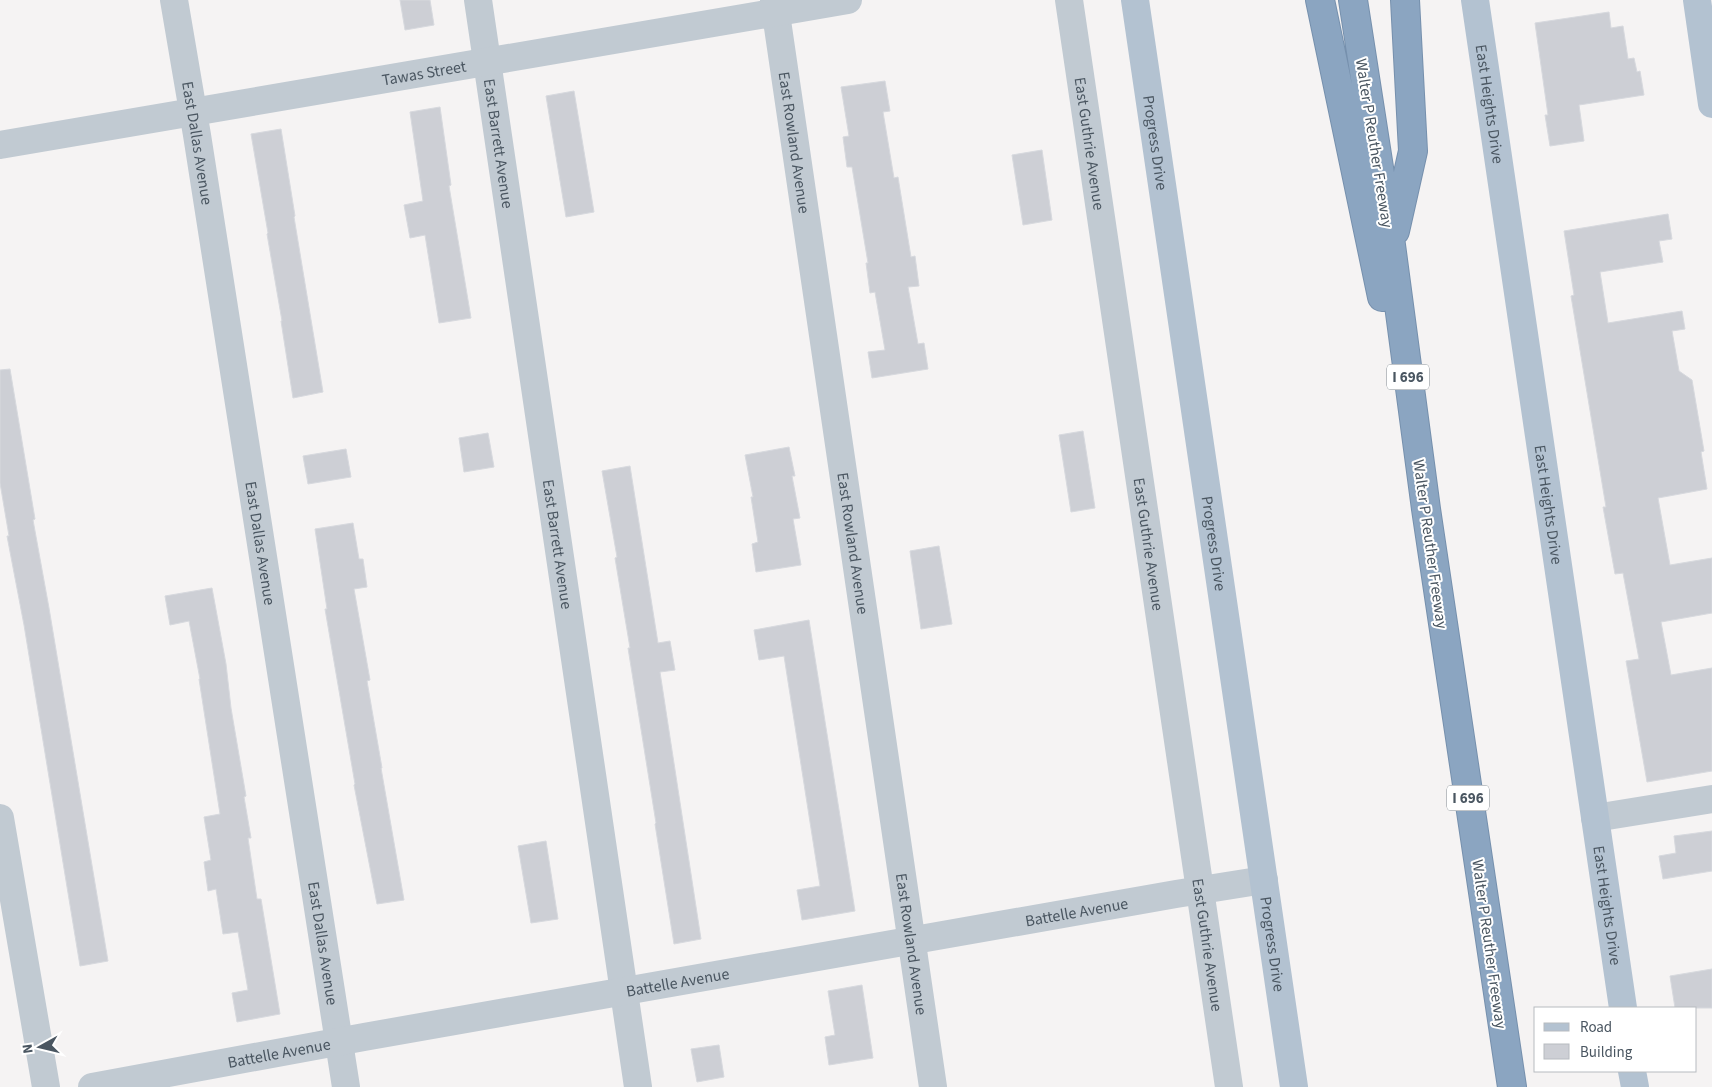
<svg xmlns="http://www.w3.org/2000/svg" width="1712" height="1087" font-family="'Source Sans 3',sans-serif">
  <rect width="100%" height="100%" fill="#f5f3f3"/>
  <!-- building -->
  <path fill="#cdcfd5" stroke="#d7d9de" d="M 400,0 L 430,0 L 434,25 L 405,30 Z
    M 1609,12 L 1611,28 L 1623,26 L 1628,59 L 1634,58 L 1637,72 L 1640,71 L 1644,95 L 1579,105 L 1584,141 L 1550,146 L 1545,115 L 1548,115 L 1535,23 Z
    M 885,81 L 890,111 L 883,112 L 894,178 L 898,177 L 911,257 L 915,256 L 919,286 L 908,287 L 918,344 L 924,343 L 928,369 L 872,378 L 868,352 L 885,350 L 875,292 L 870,293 L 866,263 L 868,263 L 852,167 L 847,167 L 843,137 L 849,136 L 841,87 Z
    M 574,91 L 594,212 L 566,217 L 546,96 Z
    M 440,107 L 451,185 L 449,186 L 471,318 L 439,323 L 425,235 L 410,238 L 404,205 L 423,201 L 410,112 Z
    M 281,129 L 295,216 L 294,217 L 323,392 L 293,398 L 281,321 L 282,321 L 267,234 L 268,233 L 251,134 Z
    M 1042,150 L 1052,220 L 1023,225 L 1012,155 Z
    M 1668,214 L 1672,239 L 1659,241 L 1663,262 L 1600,272 L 1608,323 L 1682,311 L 1685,329 L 1672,331 L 1679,371 L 1692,380 L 1704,451 L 1701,452 L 1707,489 L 1658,498 L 1670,565 L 1712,558 L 1712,613 L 1661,622 L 1671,675 L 1712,668 L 1712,771 L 1647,782 L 1626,661 L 1639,659 L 1623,573 L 1615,574 L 1603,507 L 1606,507 L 1571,296 L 1574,295 L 1564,231 Z
    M 10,369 L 35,519 L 33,520 L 49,608 L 108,961 L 80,966 L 24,625 L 7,536 L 9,536 L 0,483 L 0,370 Z
    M 1083,431 L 1095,508 L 1071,512 L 1059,435 Z
    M 488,433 L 494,467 L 464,472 L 459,438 Z
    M 789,447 L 795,476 L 792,476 L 800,518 L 793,519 L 801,565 L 756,572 L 752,544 L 758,542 L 751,497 L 753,497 L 745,455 Z
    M 346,449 L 351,477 L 308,484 L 303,456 Z
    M 630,466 L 658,643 L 670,641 L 675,670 L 660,672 L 701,939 L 674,944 L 655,824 L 656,823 L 628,648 L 630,648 L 615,558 L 617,557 L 602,471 Z
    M 353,523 L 359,559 L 363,559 L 367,587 L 354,589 L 370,680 L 367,681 L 382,768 L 381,768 L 404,900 L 377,904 L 354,785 L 355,784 L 325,609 L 327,609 L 315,529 Z
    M 939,546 L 952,624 L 921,629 L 910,551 Z
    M 212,588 L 226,664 L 231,708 L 246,796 L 244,797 L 251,838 L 248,838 L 257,899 L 261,899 L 280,1014 L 237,1022 L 232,993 L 248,990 L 238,932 L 223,934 L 216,889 L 208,891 L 204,862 L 211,860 L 204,817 L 220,814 L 199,679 L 200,679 L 189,621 L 170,625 L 165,596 Z
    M 809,620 L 855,911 L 802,920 L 797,890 L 820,886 L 784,656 L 759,660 L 754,630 Z
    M 1712,831 L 1712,871 L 1663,879 L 1659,856 L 1676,853 L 1674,836 Z
    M 546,841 L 558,919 L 531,923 L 518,846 Z
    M 1712,969 L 1712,1008 L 1675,1008 L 1670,976 Z
    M 862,985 L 873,1058 L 829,1065 L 825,1037 L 835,1035 L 828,991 Z
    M 719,1045 L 724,1077 L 697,1082 L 691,1049 Z"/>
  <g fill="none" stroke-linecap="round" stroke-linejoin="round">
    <!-- highway casing -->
    <g stroke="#7690ad" stroke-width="30">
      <path id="highway" d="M 1320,0 L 1382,297
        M 1353,0 L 1391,245 L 1426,509 L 1512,1087
        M 1395,231 L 1413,151 L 1405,0"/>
    </g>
    <!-- minor -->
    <g stroke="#c1cad2" stroke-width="28">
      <path id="s1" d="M 174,0 L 197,135 L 346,1087"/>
      <path id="s2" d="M 478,0 L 638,1087"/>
      <path id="s3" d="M 774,0 L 933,1087"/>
      <path id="s4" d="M 1069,0 L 1229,1087"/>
      <path id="s5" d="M 0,145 L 848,0"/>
      <path d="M 0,818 L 46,1087"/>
      <path d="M 1595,818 L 1712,799"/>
      <path id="s6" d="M 92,1087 L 364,1037 L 1176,894 L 1264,880"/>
    </g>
    <!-- major -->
    <g stroke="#b3c2d1" stroke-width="28">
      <path id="s7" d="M 1135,0 L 1294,1087"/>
      <path id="s8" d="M 1475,0 L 1623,1008"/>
      <path d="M 1697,0 L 1712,104"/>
      <path d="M 1632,1071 L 1635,1087"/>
    </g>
    <!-- highway -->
    <use href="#highway" stroke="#8ba5c1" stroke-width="28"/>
  </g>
  <g text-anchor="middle" stroke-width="4" stroke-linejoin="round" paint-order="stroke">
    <!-- shield labels -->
    <g fill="#fff" stroke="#808990" stroke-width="1">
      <rect x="1387" y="364.5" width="42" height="25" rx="4"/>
      <rect x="1447" y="785.5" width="42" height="25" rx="4"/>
    </g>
    <g font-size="15" font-weight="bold" fill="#4a5661">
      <text x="1408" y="382">I 696</text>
      <text x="1468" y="803">I 696</text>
    </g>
    <!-- street labels -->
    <g font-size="16" fill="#4a5661" stroke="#fff">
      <text dy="6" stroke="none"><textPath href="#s5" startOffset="430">Tawas Street</textPath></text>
      <text dy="6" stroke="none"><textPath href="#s8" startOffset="105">East Heights Drive</textPath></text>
      <text dy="6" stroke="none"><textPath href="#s1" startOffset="145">East Dallas Avenue</textPath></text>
      <text dy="6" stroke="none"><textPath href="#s2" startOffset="145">East Barrett Avenue</textPath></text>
      <text dy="6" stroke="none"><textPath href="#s3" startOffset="144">East Rowland Avenue</textPath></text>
      <text dy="6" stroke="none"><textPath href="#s4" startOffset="145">East Guthrie Avenue</textPath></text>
      <text dy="6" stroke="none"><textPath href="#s7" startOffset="144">Progress Drive</textPath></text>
      <text transform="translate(1375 143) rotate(81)" y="6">Walter P Reuther Freeway</text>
      <text dy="6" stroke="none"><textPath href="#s8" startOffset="510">East Heights Drive</textPath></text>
      <text dy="6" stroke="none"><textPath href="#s1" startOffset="550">East Dallas Avenue</textPath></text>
      <text dy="6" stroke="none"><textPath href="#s4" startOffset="550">East Guthrie Avenue</textPath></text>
      <text dy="6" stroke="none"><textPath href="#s7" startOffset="549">Progress Drive</textPath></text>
      <text dy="6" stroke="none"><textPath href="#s2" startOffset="550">East Barrett Avenue</textPath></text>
      <text dy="6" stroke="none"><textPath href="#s3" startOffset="549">East Rowland Avenue</textPath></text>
      <text transform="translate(1431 544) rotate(82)" y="6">Walter P Reuther Freeway</text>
      <text dy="6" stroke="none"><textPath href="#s8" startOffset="915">East Heights Drive</textPath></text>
      <text dy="6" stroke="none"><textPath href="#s6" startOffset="1000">Battelle Avenue</textPath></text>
      <text dy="6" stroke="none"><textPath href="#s1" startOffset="955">East Dallas Avenue</textPath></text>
      <text dy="6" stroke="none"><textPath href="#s3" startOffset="954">East Rowland Avenue</textPath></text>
      <text dy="6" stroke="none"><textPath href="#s4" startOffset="955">East Guthrie Avenue</textPath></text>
      <text dy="6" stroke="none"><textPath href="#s7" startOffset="954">Progress Drive</textPath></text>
      <text transform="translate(1490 944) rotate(82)" y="6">Walter P Reuther Freeway</text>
      <text dy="6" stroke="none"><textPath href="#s6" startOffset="595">Battelle Avenue</textPath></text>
      <text dy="6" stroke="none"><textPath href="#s6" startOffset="190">Battelle Avenue</textPath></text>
    </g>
  </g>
  <!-- legend -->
  <rect x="1534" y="1007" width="162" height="65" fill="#ffffff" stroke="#b7bbc0"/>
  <rect x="1544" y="1023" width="25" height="8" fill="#b3c2d1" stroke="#b7bbc0"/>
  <text x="1580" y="1032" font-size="15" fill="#4a5661">Road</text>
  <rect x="1544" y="1044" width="25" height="15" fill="#cdcfd5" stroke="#b7bbc0"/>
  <text x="1580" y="1057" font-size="15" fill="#4a5661">Building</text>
  <!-- north arrow -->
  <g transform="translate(40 1047) rotate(262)" stroke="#ffffff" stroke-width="4" paint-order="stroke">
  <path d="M0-4L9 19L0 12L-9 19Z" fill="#4a5661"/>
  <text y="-8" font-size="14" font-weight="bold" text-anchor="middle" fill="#4a5661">N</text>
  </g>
</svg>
